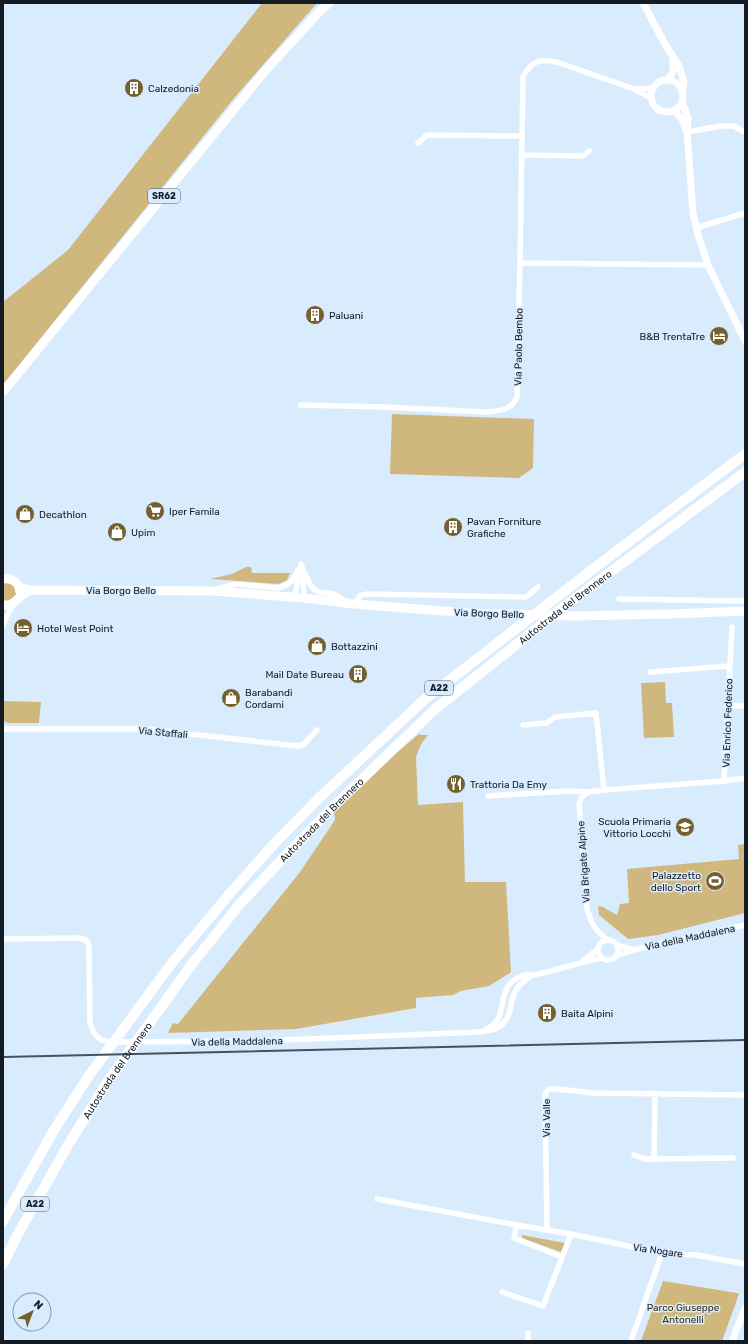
<svg xmlns="http://www.w3.org/2000/svg" width="748" height="1344" font-family="Rubik,sans-serif">
  <rect width="100%" height="100%" fill="#d9ecfe"/>
  <!-- green -->
  <path fill="#d0b77e" d="M 262,3 L 317,3 L 235,97 L 3,385 L 3,302 L 68,250 Z
    M 392,414 L 534,419 L 533,468 L 519,478 L 390,474 Z
    M 246,567 L 251,567 L 252,573 L 290,573 L 287,580 L 279,584 L 210,579 L 232,574 Z
    M 3,581 L 13,583 L 17,597 L 3,603 Z
    M 665,682 L 666,703 L 672,703 L 674,737 L 644,738 L 641,683 Z
    M 3,701 L 41,702 L 39,723 L 8,723 L 3,721 Z
    M 419,734 L 421,735 L 428,735 L 421,744 L 416,757 L 418,805 L 463,802 L 465,882 L 506,882 L 511,972 L 489,986 L 461,991 L 453,995 L 416,998 L 416,1008 L 296,1029 L 168,1033 L 173,1023 L 178,1024 L 300,872 L 335,820 L 334,811 L 377,769 Z
    M 745,844 L 745,913 L 658,935 L 628,939 L 599,915 L 598,906 L 603,907 L 617,915 L 620,904 L 629,903 L 627,869 L 739,859 L 738,845 Z
    M 522,1235 L 565,1243 L 561,1252 L 522,1238 Z
    M 663,1281 L 737,1293 L 739,1294 L 722,1341 L 641,1341 Z"/>
  <g fill="none" stroke-linecap="round" stroke-linejoin="round">
    <!-- minor -->
    <path stroke="#fff" stroke-width="5.5" d="M 634,89 L 653,88
      M 687,132 L 721,126 L 733,126 L 745,132
      M 418,143 L 427,135 L 521,136
      M 521,155 L 583,156 L 589,151
      M 696,228 L 745,213
      M 520,263 L 523,77 C 532,60 539,59 557,62 L 634,89 L 651,98
      M 301,405 L 385,407 L 485,412 C 499,411 511,411 517,397 L 520,263 L 708,265
      M 301,564 L 303,570 L 304,598
      M 303,570 L 311,586 L 315,590 L 319,592 L 334,594 L 347,602
      M 217,589 L 235,584 L 278,588 C 291,585 293,580 299,569
      M 295,597 L 299,572
      M 619,599 L 745,601
      M 354,604 L 361,595 L 368,594 L 526,597 L 538,587
      M 3,625 L 13,604
      M 650,672 L 729,666
      M 727,706 L 745,706
      M 523,725 L 547,723 L 555,717 L 596,713 L 604,790
      M 3,729 L 146,729 L 297,746 L 303,745 L 317,730
      M 724,781 L 732,627
      M 588,792 L 582,797 L 579,803 L 587,909 C 592,924 594,930 608,940
      M 488,796 L 568,791 L 588,792 L 604,790 L 724,781 L 745,778
      M 3,939 L 79,938 L 86,940 L 89,945 L 89,950 L 90,1022 C 93,1034 97,1040 109,1042 L 259,1041 L 479,1032 C 484,1031 492,1031 497,1028 C 514,1018 508,1005 515,992 C 519,984 526,979 533,975
      M598 950a10 10 0 1 1 20 0a10 10 0 1 1-20 0Z
      M 617,945 L 634,950
      M 617,955 L 638,949 L 745,925
      M 584,960 L 598,949
      M 486,1029 C 507,1021 498,999 509,985 C 512,980 519,977 524,975 C 527,975 530,975 533,975 C 556,971 578,962 602,958
      M 634,1155 L 645,1159 L 654,1159 L 733,1158
      M 654,1159 L 655,1093
      M 377,1199 L 517,1225 L 571,1234 L 662,1253 L 696,1255 L 745,1264
      M 517,1225 L 514,1238 L 562,1257
      M 547,1230 L 545,1097 C 545,1094 546,1091 550,1089 C 552,1088 586,1092 593,1093 L 745,1095
      M 502,1292 L 543,1306 L 571,1234
      M 528,1341 L 528,1333
      M 631,1341 L 662,1253"/>
    <!-- tertiary -->
    <path stroke="#fff" stroke-width="7" d="M 643,3 L 665,44 L 679,66 L 684,82 L 682,92
      M 667,80 C 674,74 674,68 673,59
      M651 96a16 16 0 1 1 32 0a16 16 0 1 1-32 0Z
      M 682,101 L 688,118 L 687,132 L 693,213 L 698,235 L 708,265 L 745,341
      M 674,111 L 682,119 L 686,130
      M 732,1341 L 745,1308"/>
    <!-- primary -->
    <path stroke="#fff" stroke-width="9" d="M 3,579 C 12,578 19,582 20,592
      M 19,587 L 30,590 L 212,591 L 304,598 L 354,604 L 469,613 L 573,616 L 671,614 L 745,611
      M 3,605 C 13,606 15,601 21,596 C 24,594 27,592 30,590"/>
    <!-- trunk -->
    <path stroke="#fff" stroke-width="9" d="M 3,392 L 265,71 L 319,12 L 329,3"/>
    <!-- motorway -->
    <g stroke="#fff" stroke-width="10">
      <path d="M 3,1221 L 54,1130 L 88,1077 L 171,964 L 232,891 L 275,843 L 318,799 L 424,700 L 597,566 L 745,454"/>
      <path id="s1" d="M 3,1264 L 17,1236 L 68,1145 L 108,1081 L 192,964 L 240,904 L 285,856 L 331,809 L 434,710 L 566,605 L 745,472"/>
    </g>
    <!-- rail -->
    <path stroke="#47525d" stroke-width="2" d="M 3,1057 L 745,1040"/>
  </g>
  <!-- icons -->
  <defs>
    <g id="building-disc" transform="scale(1)"><circle r="9.5" fill="#745f2e" stroke="#d9ecfe"/><path d="M-4-6H4V6H1V3H-1V6H-4ZM-2.5-4.3h1.7v1.8h-1.7ZM.8-4.3h1.7v1.8H.8ZM-2.5-1h1.7V.8h-1.7ZM.8-1h1.7V.8H.8Z" fill="#fff"/></g>
    <g id="hotel-disc" transform="scale(1)"><circle r="9.5" fill="#745f2e" stroke="#d9ecfe"/><path d="M-6-4.5h1.5V1H6V5H4.5V3h-9V5H-6ZM-4 0a1.8 1.8 0 1 1 3.6 0ZM.5 0V-2.5h3Q6-2.5 6 0Z" fill="#fff"/></g>
    <g id="supermarket-disc" transform="scale(1)"><circle r="9.5" fill="#745f2e" stroke="#d9ecfe"/><path d="M-6-5.5h2.5l.6 2H6L4.5 2H-2.5L-4.4-4H-6ZM-1.5 3.2a1.3 1.3 0 1 0 .1 0ZM3 3.2a1.3 1.3 0 1 0 .1 0Z" fill="#fff"/></g>
    <g id="shop-disc" transform="scale(1)"><circle r="9.5" fill="#745f2e" stroke="#d9ecfe"/><path d="M-5-2.5h2.3a2.7 3.5 0 0 1 5.4 0H5L5.5 6h-11ZM-1.5-2.5h3a1.5 2.3 0 0 0-3 0Z" fill="#fff"/></g>
    <g id="restaurant-disc" transform="scale(1)"><circle r="9.5" fill="#745f2e" stroke="#d9ecfe"/><path d="M-5-6h1v4h1v-4h1v4h1v-4h1v5L-1.5 .5V6h-2V.5L-5-1ZM5-6V6H3V1.5H1.5Q1.5-4 5-6Z" fill="#fff"/></g>
    <g id="school-disc" transform="scale(1)"><circle r="9.5" fill="#745f2e" stroke="#d9ecfe"/><path d="M0-5L7-2L0 1L-7-2ZM-4 1L0 2.5L4 1V4Q0 6-4 4Z" fill="#fff"/></g>
    <g id="stadium-disc" transform="scale(1)"><circle r="9.5" fill="#745f2e" stroke="#d9ecfe"/><path d="M0-5a6.5 5 0 1 0 0 10a6.5 5 0 1 0 0-10ZM-3.5-1.8h7v3.6h-7Z" fill="#fff"/></g>
  </defs>
  <g fill-rule="evenodd">
    <use href="#building-disc" x="134" y="88"/>
    <use href="#building-disc" x="315" y="315"/>
    <use href="#hotel-disc" x="719" y="336"/>
    <use href="#supermarket-disc" x="155" y="511"/>
    <use href="#shop-disc" x="25" y="514"/>
    <use href="#building-disc" x="453" y="527"/>
    <use href="#shop-disc" x="117" y="532"/>
    <use href="#hotel-disc" x="23" y="628"/>
    <use href="#shop-disc" x="317" y="646"/>
    <use href="#building-disc" x="358" y="674"/>
    <use href="#shop-disc" x="231" y="698"/>
    <use href="#restaurant-disc" x="456" y="784"/>
    <use href="#school-disc" x="685" y="827"/>
    <use href="#stadium-disc" x="715" y="881"/>
    <use href="#building-disc" x="547" y="1013"/>
  </g>
  <g text-anchor="middle" stroke-width="3" stroke-linejoin="round" paint-order="stroke">
    <!-- shield labels -->
    <g fill="#d9ecfe" stroke="#4e5a65" stroke-width="1">
      <rect x="148" y="189" width="32" height="14" rx="3"/>
      <rect x="425" y="681" width="28" height="14" rx="3"/>
      <rect x="21" y="1197" width="28" height="14" rx="3"/>
    </g>
    <g font-size="9" font-weight="bold" fill="#131c24">
      <text x="164" y="199">SR62</text>
      <text x="439" y="691">A22</text>
      <text x="35" y="1207">A22</text>
    </g>
    <!-- poi labels -->
    <g font-size="10" fill="#131c24" stroke="#d9ecfe" text-anchor="start">
      <text x="148" y="92">Calzedonia</text>
      <text x="329" y="319">Paluani</text>
      <text x="705" y="340" text-anchor="end">B&amp;B TrentaTre</text>
      <text x="169" y="515">Iper Famila</text>
      <text x="39" y="518">Decathlon</text>
      <text x="467" y="525">Pavan Forniture<tspan x="467" dy="12">Grafiche</tspan></text>
      <text x="131" y="536">Upim</text>
      <text x="37" y="632">Hotel West Point</text>
      <text x="331" y="650">Bottazzini</text>
      <text x="344" y="678" text-anchor="end">Mail Date Bureau</text>
      <text x="245" y="696">Barabandi<tspan x="245" dy="12">Cordami</tspan></text>
      <text x="470" y="788">Trattoria Da Emy</text>
      <text x="671" y="825" text-anchor="end">Scuola Primaria<tspan x="671" dy="12">Vittorio Locchi</tspan></text>
      <text x="701" y="879" text-anchor="end">Palazzetto<tspan x="701" dy="12">dello Sport</tspan></text>
      <text x="561" y="1017">Baita Alpini</text>
    </g>
    <!-- street labels -->
    <g font-size="10" fill="#131c24" stroke="#d9ecfe">
      <text transform="translate(518 347) rotate(-89)" y="4">Via Paolo Bembo</text>
      <text x="121" y="594">Via Borgo Bello</text>
      <text dy="4" stroke="none"><textPath href="#s1" startOffset="873">Autostrada del Brennero</textPath></text>
      <text transform="translate(489 613) rotate(2)" y="4">Via Borgo Bello</text>
      <text transform="translate(727 723) rotate(-88)" y="4">Via Enrico Federico</text>
      <text transform="translate(163 732) rotate(5)" y="4">Via Staffali</text>
      <text dy="4" stroke="none"><textPath href="#s1" startOffset="549">Autostrada del Brennero</textPath></text>
      <text transform="translate(583 862) rotate(-94)" y="4">Via Brigate Alpine</text>
      <text transform="translate(690 937) rotate(-12)" y="4">Via della Maddalena</text>
      <text transform="translate(237 1041) rotate(-1)" y="4">Via della Maddalena</text>
      <text dy="4" stroke="none"><textPath href="#s1" startOffset="225">Autostrada del Brennero</textPath></text>
      <text transform="translate(546 1118) rotate(-90)" y="4">Via Valle</text>
      <text transform="translate(658 1250) rotate(8)" y="4">Via Nogare</text>
    </g>
    <!-- park labels -->
    <g font-size="10" fill="#392d12" stroke="#d9ecfe">
      <text x="683" y="1311">Parco Giuseppe<tspan x="683" dy="12">Antonelli</tspan></text>
    </g>
  </g>
  <!-- border -->
  <rect width="748" height="1344" fill="none" stroke="#131c24" stroke-width="8"/>
  <!-- north arrow -->
  <g transform="translate(32 1312) rotate(42)"><circle r="19" fill="#d9ecfe" stroke="#8a99a7"/>
  <path d="M0-3L7 15L0 10L-7 15Z" fill="#745f2e"/>
  <text y="-6" font-size="11" font-weight="bold" text-anchor="middle" fill="#131c24">N</text>
  </g>
</svg>
